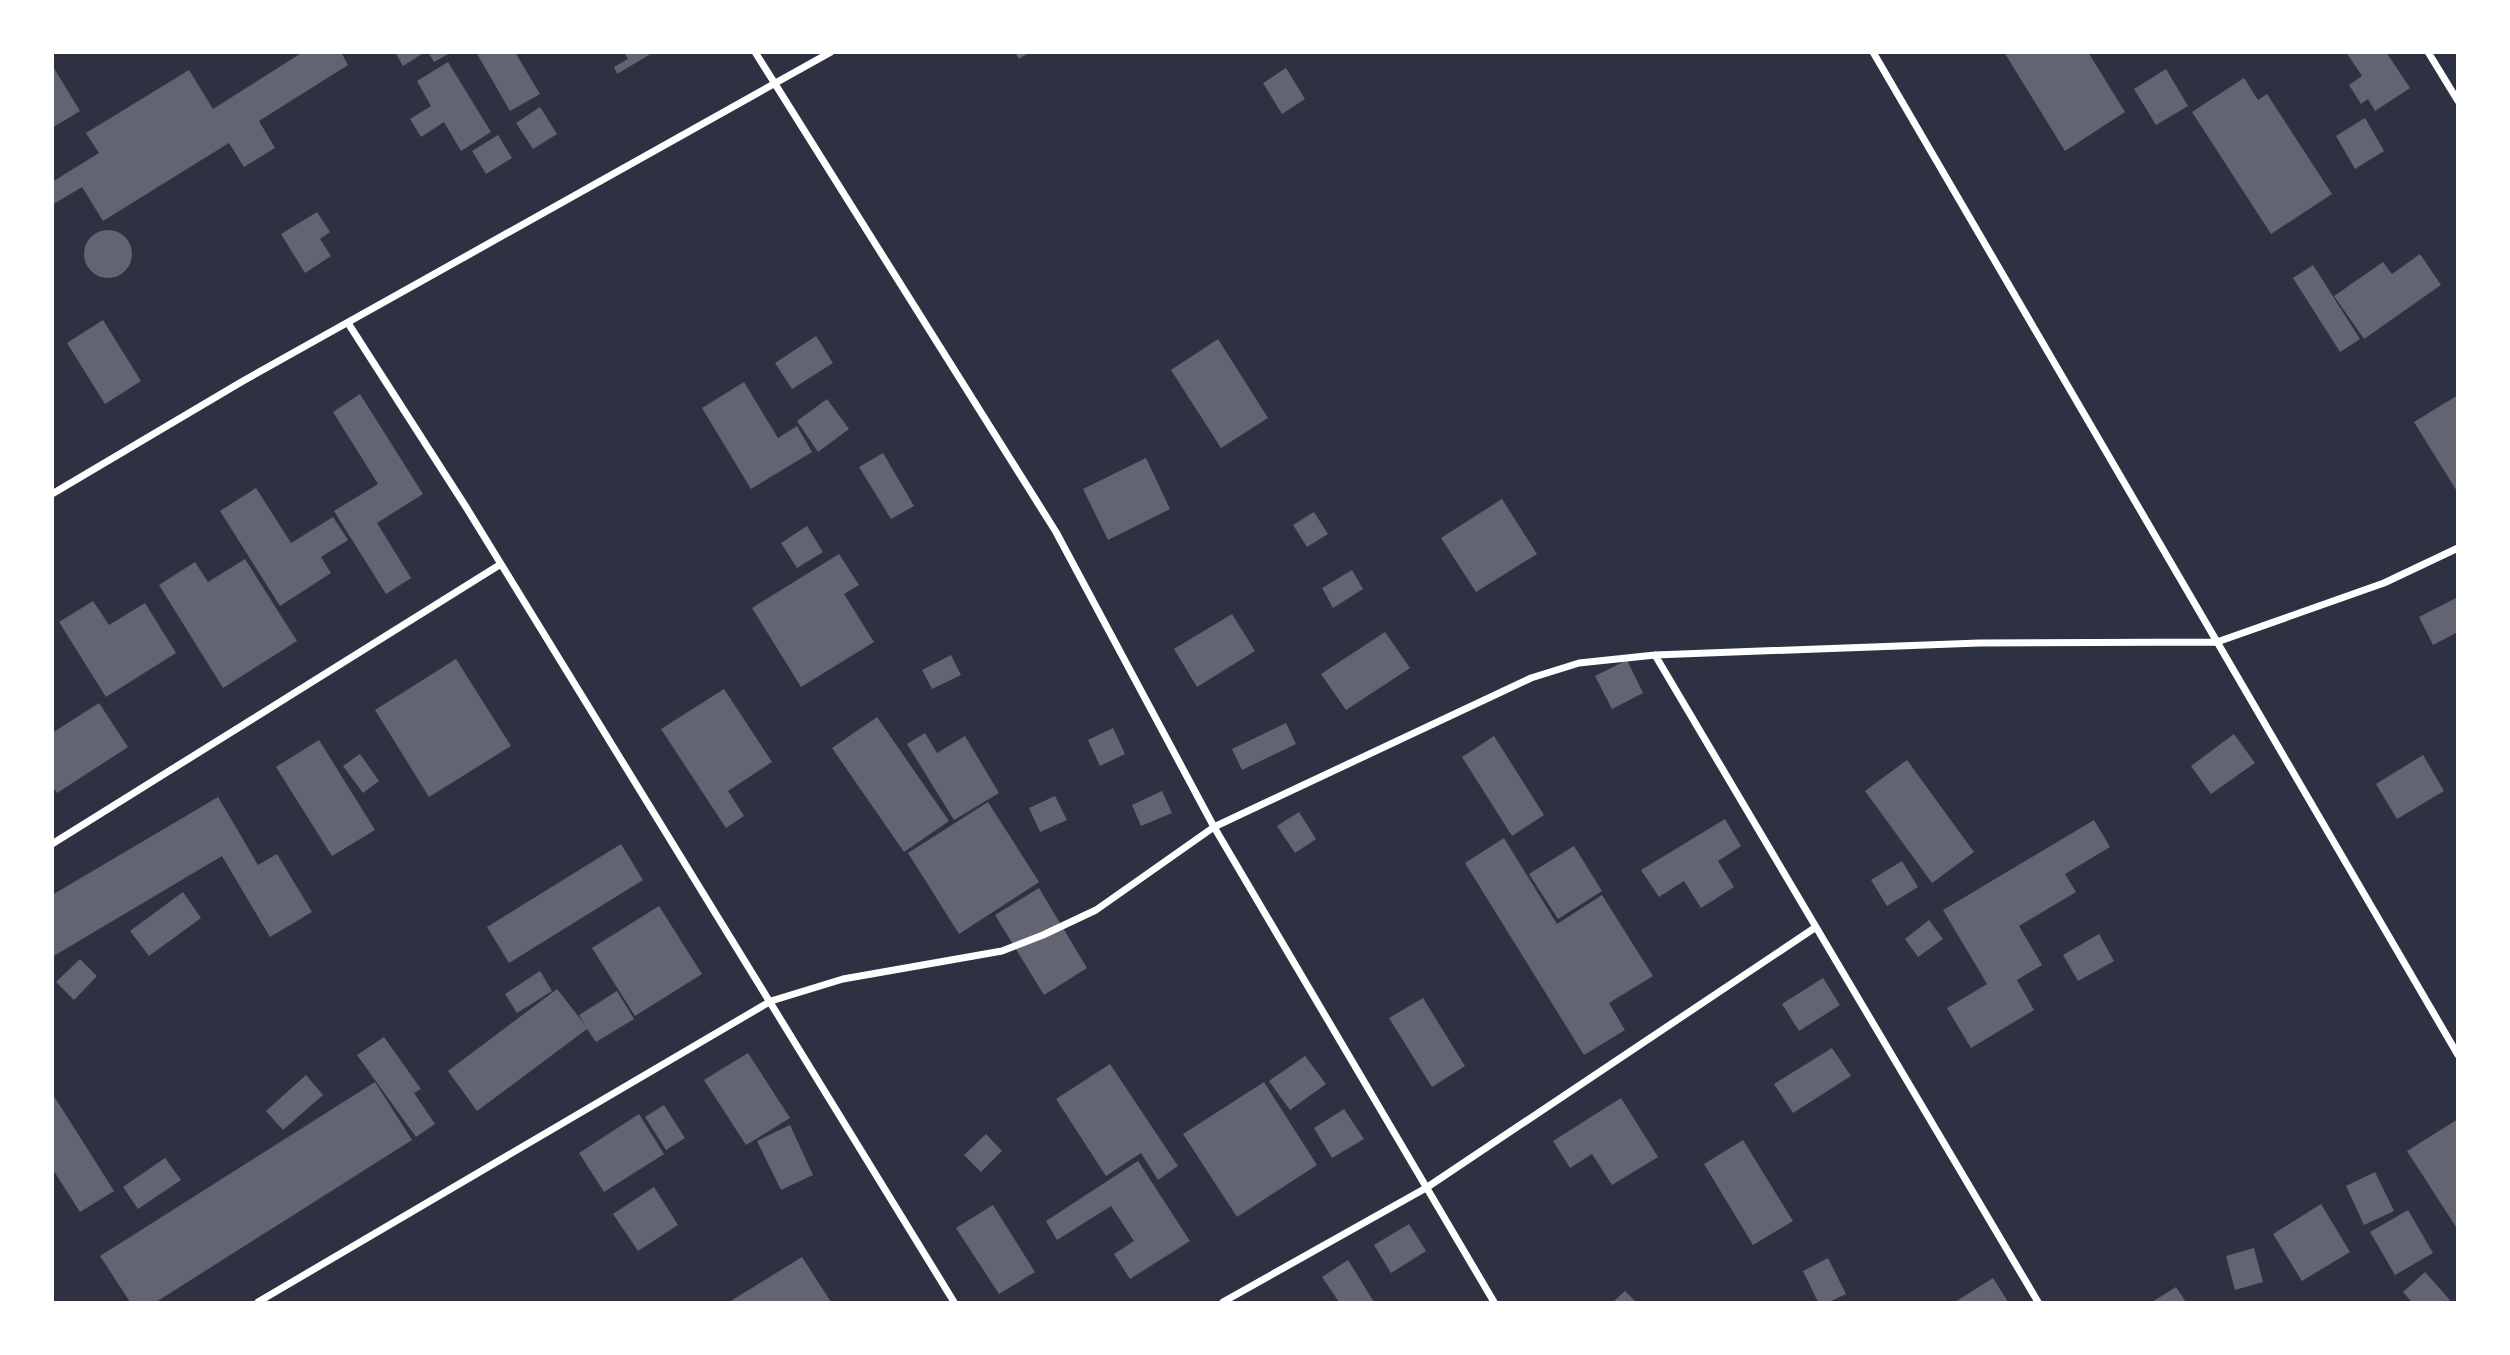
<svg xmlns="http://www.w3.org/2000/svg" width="2510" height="1355" font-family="'Archivo Narrow',sans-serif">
  <rect width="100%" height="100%" fill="#2d3142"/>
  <!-- building -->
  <path fill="#626471" d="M 303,52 L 341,52 L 348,65 L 259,121 L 275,148 L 244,167 L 229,143 L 103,221 L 82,187 L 52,205 L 52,182 L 99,153 L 86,133 L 189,70 L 213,109 Z
    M 395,52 L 425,52 L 403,66 Z
    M 428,52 L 452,52 L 434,62 Z
    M 476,52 L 515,52 L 540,94 L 510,111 Z
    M 624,52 L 654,52 L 617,74 L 614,67 L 628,59 Z
    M 1015,52 L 1030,52 L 1019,59 Z
    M 2004,52 L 2088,52 L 2125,112 L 2065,151 Z
    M 2346,52 L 2386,52 L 2410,88 L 2375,111 L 2368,99 L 2361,104 L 2349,85 L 2362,76 Z
    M 448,62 L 491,132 L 461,151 L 444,122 L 421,137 L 410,119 L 431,106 L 417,81 Z
    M 52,65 L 80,111 L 52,128 Z
    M 1286,68 L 1305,99 L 1282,114 L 1263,83 Z
    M 2166,69 L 2188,106 L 2156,125 L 2134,89 Z
    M 2244,78 L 2258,100 L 2267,94 L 2332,194 L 2271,234 L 2192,112 Z
    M 540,107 L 557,134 L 533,149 L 516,123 Z
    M 2365,118 L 2384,151 L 2355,169 L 2336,136 Z
    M 498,135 L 512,158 L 486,174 L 472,151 Z
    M 317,212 L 330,232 L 320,239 L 331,256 L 305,273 L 281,234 Z
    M84 254a24 24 0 1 1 48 0a24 24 0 1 1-48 0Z
    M 2420,254 L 2441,285 L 2364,339 L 2334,296 L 2383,262 L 2392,274 Z
    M 2313,265 L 2360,339 L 2340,352 L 2293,278 Z
    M 103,320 L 141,381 L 105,404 L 67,343 Z
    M 816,336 L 833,363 L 792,389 L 775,363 Z
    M 1218,339 L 1268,418 L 1221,448 L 1171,370 Z
    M 744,382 L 778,438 L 797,426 L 812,452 L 751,489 L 702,408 Z
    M 360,394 L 423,494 L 377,523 L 411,578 L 386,594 L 334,511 L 378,484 L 333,412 Z
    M 2458,395 L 2458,493 L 2414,422 Z
    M 827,399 L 849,429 L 818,452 L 797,421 Z
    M 883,453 L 914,506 L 891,519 L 859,467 Z
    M 1146,458 L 1170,509 L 1108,540 L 1083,489 Z
    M 256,488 L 291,543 L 333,517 L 348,540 L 321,557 L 331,573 L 280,606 L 220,511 Z
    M 1502,499 L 1537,554 L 1476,592 L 1441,538 Z
    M 1314,512 L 1328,534 L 1307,547 L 1293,525 Z
    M 807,526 L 823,552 L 797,568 L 781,543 Z
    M 839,554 L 859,585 L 844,594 L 874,642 L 801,687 L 752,608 Z
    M 245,559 L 297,641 L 223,688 L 159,585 L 195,562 L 208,582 Z
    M 1352,570 L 1363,589 L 1333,608 L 1322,588 Z
    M 2458,597 L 2458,632 L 2433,645 L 2419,617 Z
    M 93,601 L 109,625 L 145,603 L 176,653 L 106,697 L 59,622 Z
    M 1232,614 L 1255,651 L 1197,687 L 1174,649 Z
    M 1385,632 L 1410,668 L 1346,710 L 1321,674 Z
    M 951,655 L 961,675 L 932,689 L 922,670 Z
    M 456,659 L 511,746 L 429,797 L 375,710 Z
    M 1627,660 L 1643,693 L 1612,709 L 1595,676 Z
    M 724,689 L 772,762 L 728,791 L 744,816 L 726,828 L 661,729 Z
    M 99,703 L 128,747 L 57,793 L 52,786 L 52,733 Z
    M 877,717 L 949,821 L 904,852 L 832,748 Z
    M 1286,723 L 1296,744 L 1242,770 L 1232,749 Z
    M 1113,728 L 1125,754 L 1100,766 L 1088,740 Z
    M 925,733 L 937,753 L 965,736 L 999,793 L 954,820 L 907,744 Z
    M 2234,734 L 2255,763 L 2211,794 L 2191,766 Z
    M 1494,736 L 1544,815 L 1512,836 L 1462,757 Z
    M 319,740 L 375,830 L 332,856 L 276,767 Z
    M 360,754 L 379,781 L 363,793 L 343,766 Z
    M 2423,755 L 2444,791 L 2397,819 L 2376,784 Z
    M 1907,760 L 1974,852 L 1932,883 L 1865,791 Z
    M 1162,791 L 1172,813 L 1141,826 L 1132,805 Z
    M 1055,796 L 1067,820 L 1040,832 L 1029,808 Z
    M 218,797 L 258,865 L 277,854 L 312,912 L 270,937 L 222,856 L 52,957 L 52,895 Z
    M 988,802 L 1039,882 L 959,934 L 908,853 Z
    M 1299,812 L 1316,839 L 1295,853 L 1277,826 Z
    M 1725,819 L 1741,846 L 1718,861 L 1734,887 L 1701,908 L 1684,881 L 1659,897 L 1641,870 Z
    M 2094,820 L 2110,847 L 2065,874 L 2076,892 L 2019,926 L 2042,965 L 2017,980 L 2034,1010 L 1971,1048 L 1947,1008 L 1987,984 L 1943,910 Z
    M 1504,838 L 1557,924 L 1602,895 L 1653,976 L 1609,1003 L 1625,1030 L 1584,1055 L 1465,863 Z
    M 621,844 L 643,880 L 509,963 L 487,927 Z
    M 1574,846 L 1602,891 L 1558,919 L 1529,874 Z
    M 1902,861 L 1918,887 L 1887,906 L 1871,880 Z
    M 1039,888 L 1087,968 L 1044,995 L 995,915 Z
    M 183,892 L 201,918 L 149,956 L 130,931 Z
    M 659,906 L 702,974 L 635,1016 L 592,948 Z
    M 1929,920 L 1943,939 L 1918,957 L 1905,939 Z
    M 2099,934 L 2114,961 L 2078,981 L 2063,955 Z
    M 80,959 L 97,976 L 74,1000 L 56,982 Z
    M 540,971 L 552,991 L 517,1013 L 505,994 Z
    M 1823,978 L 1840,1005 L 1799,1031 L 1782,1004 Z
    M 557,989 L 586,1026 L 579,1015 L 617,991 L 634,1019 L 596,1042 L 587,1029 L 477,1111 L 448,1071 Z
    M 1423,998 L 1465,1066 L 1432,1087 L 1389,1018 Z
    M 384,1037 L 421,1089 L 414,1093 L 435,1124 L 416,1137 L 357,1055 Z
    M 1832,1048 L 1851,1076 L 1793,1113 L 1774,1084 Z
    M 748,1053 L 790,1118 L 746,1145 L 704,1080 Z
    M 1305,1056 L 1326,1084 L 1290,1110 L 1269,1081 Z
    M 1110,1064 L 1178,1166 L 1158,1180 L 1141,1153 L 1106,1176 L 1056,1099 Z
    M 306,1075 L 323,1095 L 283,1130 L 266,1111 Z
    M 375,1082 L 412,1140 L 156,1302 L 130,1302 L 100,1256 Z
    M 1264,1082 L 1317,1165 L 1237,1217 L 1183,1134 Z
    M 52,1093 L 114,1191 L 80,1212 L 52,1168 Z
    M 1621,1098 L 1658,1157 L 1612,1185 L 1592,1154 L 1570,1168 L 1553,1141 Z
    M 664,1105 L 685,1138 L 666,1150 L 645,1117 Z
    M 1344,1109 L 1364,1139 L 1332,1158 L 1314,1128 Z
    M 639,1114 L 664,1154 L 604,1192 L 579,1153 Z
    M 2458,1119 L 2458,1230 L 2407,1151 Z
    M 790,1125 L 813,1175 L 781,1190 L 757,1141 Z
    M 986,1134 L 1002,1151 L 981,1172 L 964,1155 Z
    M 1743,1140 L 1793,1221 L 1753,1245 L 1704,1164 Z
    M 165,1158 L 181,1180 L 138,1209 L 123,1187 Z
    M 1138,1161 L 1190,1241 L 1130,1279 L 1114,1254 L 1134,1241 L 1111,1206 L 1057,1240 L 1046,1221 Z
    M 2375,1172 L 2394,1211 L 2364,1225 L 2346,1186 Z
    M 654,1187 L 678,1225 L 638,1251 L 613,1214 Z
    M 2321,1204 L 2350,1252 L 2302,1281 L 2273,1234 Z
    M 993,1205 L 1035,1272 L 999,1294 L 956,1228 Z
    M 2408,1210 L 2433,1253 L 2395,1275 L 2370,1232 Z
    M 1409,1224 L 1426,1251 L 1391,1273 L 1374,1245 Z
    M 2254,1248 L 2263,1282 L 2235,1290 L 2226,1256 Z
    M 802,1257 L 831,1302 L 729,1302 Z
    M 1828,1258 L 1846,1294 L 1829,1302 L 1818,1302 L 1803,1271 Z
    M 1348,1260 L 1374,1302 L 1339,1302 L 1322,1277 Z
    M 2425,1272 L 2450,1300 L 2447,1302 L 2412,1302 L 2403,1292 Z
    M 1993,1278 L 2008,1302 L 1955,1302 Z
    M 2176,1287 L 2186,1302 L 2152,1302 Z
    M 1625,1291 L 1636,1302 L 1613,1302 Z"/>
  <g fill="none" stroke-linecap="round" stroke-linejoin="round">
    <!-- minor -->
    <path stroke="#fff" stroke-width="7" d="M 755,52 L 1056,532 L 1214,827 L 1494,1302
      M 1873,52 L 2458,1055
      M 2428,52 L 2458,101
      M 348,323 L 466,507 L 954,1302
      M 52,494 L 243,381 L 831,52
      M 1655,655 L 2038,1302
      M 52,844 L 501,564
      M 258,1302 L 771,1001 L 843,979 L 1002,951 L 1043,935 L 1096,910 L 1214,827 L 1531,678 L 1579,663 L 1655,655 L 1979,643 L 2217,642 L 2384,583 L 2458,548
      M 1223,1302 L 1426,1188 L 1816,927"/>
  </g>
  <!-- border -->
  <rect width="2510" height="1355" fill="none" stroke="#ffffff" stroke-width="108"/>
</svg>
